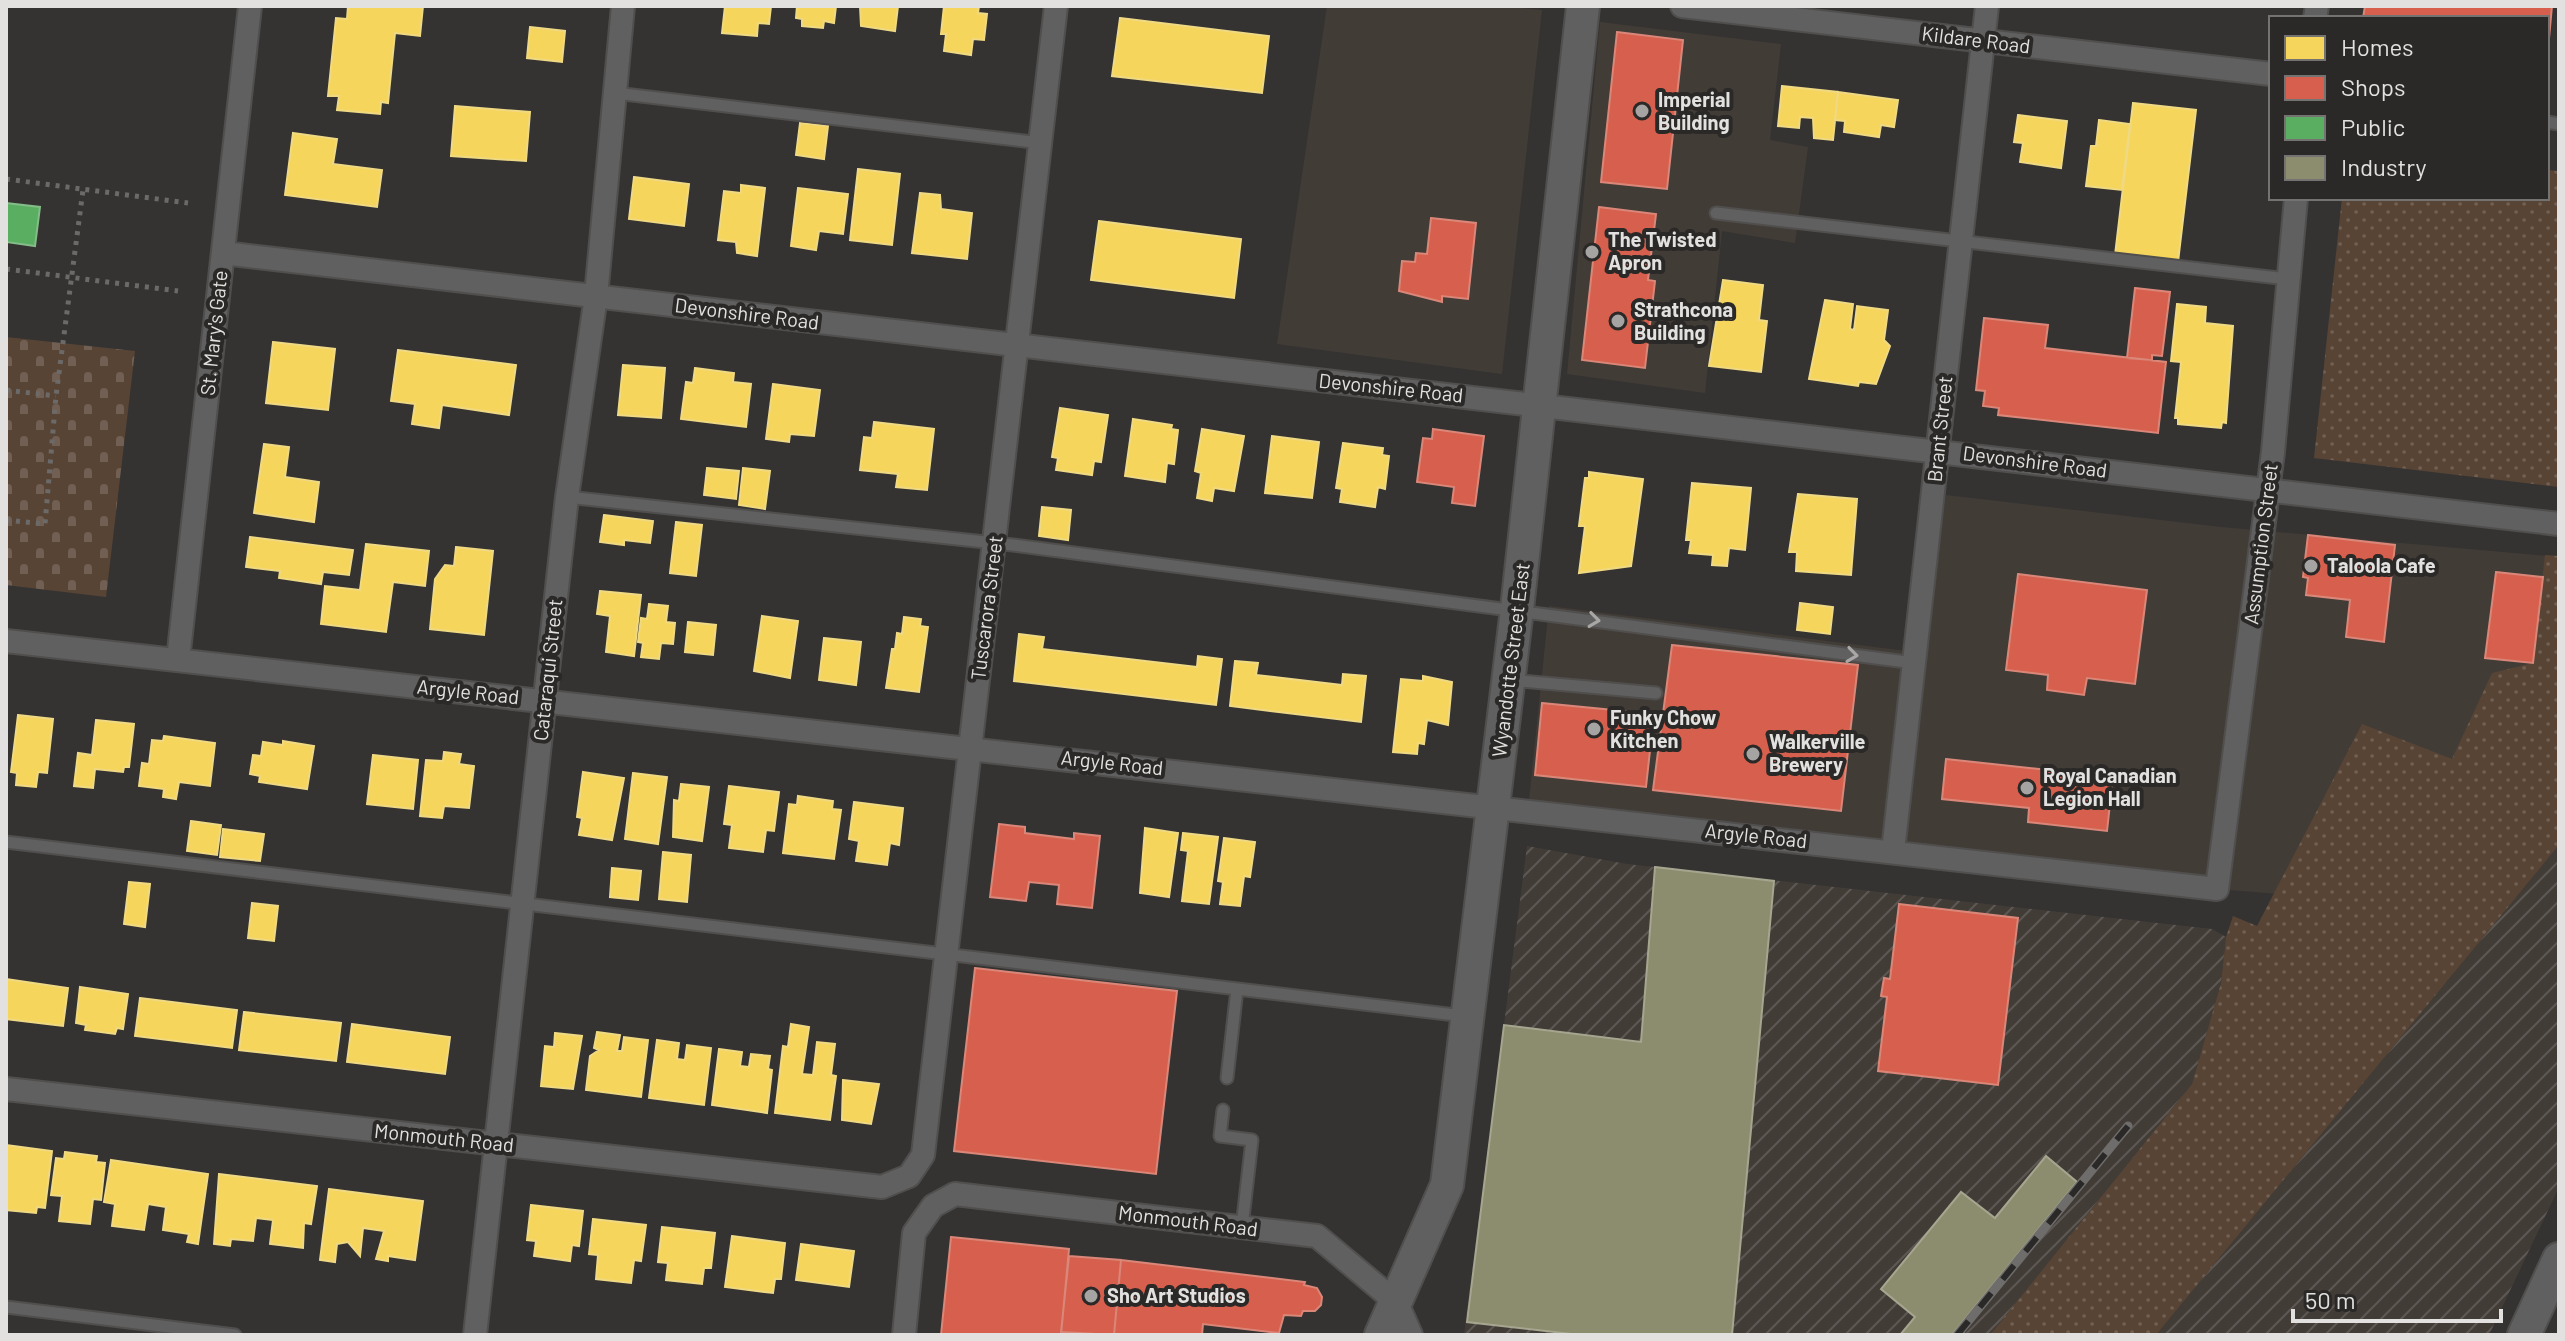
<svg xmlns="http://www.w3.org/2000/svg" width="2565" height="1341" font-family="Barlow,sans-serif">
  <defs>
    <pattern id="industrial-furrows" width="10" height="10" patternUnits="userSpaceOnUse" patternTransform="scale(2)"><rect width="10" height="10" fill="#423c37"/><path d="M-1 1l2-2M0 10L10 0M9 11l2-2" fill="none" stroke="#5d5854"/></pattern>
    <pattern id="grass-dots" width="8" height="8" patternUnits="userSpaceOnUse" patternTransform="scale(2)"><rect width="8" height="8" fill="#584435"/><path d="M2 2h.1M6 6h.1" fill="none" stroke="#705f52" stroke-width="1.8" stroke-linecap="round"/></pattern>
    <pattern id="cemetery-stones" width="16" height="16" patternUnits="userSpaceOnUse" patternTransform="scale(2)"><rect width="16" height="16" fill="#584435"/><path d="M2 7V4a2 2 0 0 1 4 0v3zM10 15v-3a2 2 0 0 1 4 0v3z" fill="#705f52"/></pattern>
  </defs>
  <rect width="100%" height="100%" fill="#343332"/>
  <!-- built -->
  <path fill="#423c37" d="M 1327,6 L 1502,6 L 1542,10 L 1502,374 L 1277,344 Z
    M 1600,22 L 1781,44 L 1770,140 L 1808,147 L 1795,243 L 1722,231 L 1705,393 L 1567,374 Z
    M 1946,495 L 2221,527 L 2559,557 L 2529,738 L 2350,900 L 2217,889 L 1528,810 L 1549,606 L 1922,653 Z"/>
  <!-- industrial -->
  <path fill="url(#industrial-furrows)" d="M 2559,845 L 2559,1187 L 2489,1335 L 2156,1335 Z
    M 1527,846 L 1627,864 L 2212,929 L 2226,937 L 2221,983 L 2192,1084 L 1990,1335 L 1464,1335 Z"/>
  <!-- grass -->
  <path fill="url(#grass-dots)" d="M 2547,170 L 2559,171 L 2559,487 L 2314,458 L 2342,198 L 2547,198 Z
    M 2545,555 L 2559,556 L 2559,845 L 2156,1335 L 1990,1335 L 2192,1084 L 2221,983 L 2226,937 L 2233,916 L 2257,926 L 2362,724 L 2452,759 L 2492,673 L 2533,663 Z"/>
  <!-- cemetery -->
  <path fill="url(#cemetery-stones)" d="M 6,337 L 135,351 L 106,597 L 6,585 Z"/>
  <!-- homes -->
  <path fill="#f6d55c" stroke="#f0d983" stroke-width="2" d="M 348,6 L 423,6 L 420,36 L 395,33 L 388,103 L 381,102 L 380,114 L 337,110 L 339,96 L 328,96 L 336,18 L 347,19 Z
    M 725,6 L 771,6 L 769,24 L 758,23 L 757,36 L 722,33 Z
    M 797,6 L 836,6 L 834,23 L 824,21 L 823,28 L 802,26 L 802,19 L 796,18 Z
    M 860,6 L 898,6 L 895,31 L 861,26 Z
    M 944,6 L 979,6 L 978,13 L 987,14 L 984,40 L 973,39 L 971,55 L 944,51 L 946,34 L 941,34 Z
    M 1120,18 L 1269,36 L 1262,93 L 1112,76 Z
    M 530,27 L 565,31 L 562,62 L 527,58 Z
    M 1782,86 L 1838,92 L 1833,140 L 1814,138 L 1813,118 L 1800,117 L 1799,128 L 1778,126 Z
    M 1838,92 L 1898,100 L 1894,127 L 1881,125 L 1879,137 L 1844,132 L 1845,121 L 1835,120 Z
    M 2133,103 L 2196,110 L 2178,262 L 2115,255 Z
    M 455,106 L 530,112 L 526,161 L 451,156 Z
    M 2018,115 L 2067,121 L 2061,168 L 2020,162 L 2023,143 L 2014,142 Z
    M 2099,120 L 2130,124 L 2122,190 L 2086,186 L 2091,146 L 2096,146 Z
    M 800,123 L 828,126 L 824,159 L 796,155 Z
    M 293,133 L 337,139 L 333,164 L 382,170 L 377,207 L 285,195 Z
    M 858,169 L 900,174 L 892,245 L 850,240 Z
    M 634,177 L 689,184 L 684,226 L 629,219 Z
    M 741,185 L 765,188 L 757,256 L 737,253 L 736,242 L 718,240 L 724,191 L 741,193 Z
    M 798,188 L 848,194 L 843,234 L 819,231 L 816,250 L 791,246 Z
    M 920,193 L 940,195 L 941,209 L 972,213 L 967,259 L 912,253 Z
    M 1099,221 L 1241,239 L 1234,298 L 1091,280 Z
    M 1723,280 L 1763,285 L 1759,320 L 1767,321 L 1761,372 L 1709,366 Z
    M 1825,300 L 1853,304 L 1850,329 L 1854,330 L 1857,306 L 1888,310 L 1884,340 L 1890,346 L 1876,384 L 1859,382 L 1858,386 L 1809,379 Z
    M 2177,304 L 2206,307 L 2205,323 L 2233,326 L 2226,423 L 2222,422 L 2221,428 L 2178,424 L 2178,418 L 2175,418 L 2181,362 L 2171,361 Z
    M 273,342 L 335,349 L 328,410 L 266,403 Z
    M 398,350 L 516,365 L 509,415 L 442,405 L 439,428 L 412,424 L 415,404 L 391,401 Z
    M 623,365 L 665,368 L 661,418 L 618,415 Z
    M 695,368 L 734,373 L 733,382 L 751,384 L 746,427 L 681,419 L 686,382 L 693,383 Z
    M 773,384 L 820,390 L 814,436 L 790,434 L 789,442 L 766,439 Z
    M 1060,408 L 1108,415 L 1101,462 L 1094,461 L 1092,475 L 1056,470 L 1058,458 L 1052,457 Z
    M 1133,419 L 1172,425 L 1171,429 L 1178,430 L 1174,464 L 1167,463 L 1165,482 L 1125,476 Z
    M 874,422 L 934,429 L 927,490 L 896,487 L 898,474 L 860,470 L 864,437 L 872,438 Z
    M 1202,429 L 1244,436 L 1234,491 L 1214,488 L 1212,501 L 1197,498 L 1201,473 L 1195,471 Z
    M 1272,436 L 1319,442 L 1312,498 L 1265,493 Z
    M 1343,443 L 1383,448 L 1382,455 L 1389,456 L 1385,489 L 1378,487 L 1375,507 L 1340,502 L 1342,489 L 1336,488 Z
    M 264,444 L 289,447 L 285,477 L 319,482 L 314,522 L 254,513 Z
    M 707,468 L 739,471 L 736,499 L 704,495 Z
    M 743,468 L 770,471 L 765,509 L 739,505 Z
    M 1589,472 L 1643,479 L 1631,566 L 1579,573 L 1585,526 L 1579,526 L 1585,478 L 1589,478 Z
    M 1692,483 L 1751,488 L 1745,550 L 1729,548 L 1727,566 L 1712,565 L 1713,555 L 1689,553 L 1691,540 L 1686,540 Z
    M 1798,494 L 1857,499 L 1851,575 L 1796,571 L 1797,552 L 1789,552 Z
    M 1042,507 L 1071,510 L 1068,540 L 1039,536 Z
    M 604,515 L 653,521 L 650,543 L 624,540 L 624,545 L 600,542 Z
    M 676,522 L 702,525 L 696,576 L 670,573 Z
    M 250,537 L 353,550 L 349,575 L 323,572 L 321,584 L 279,578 L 280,571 L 246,567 Z
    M 366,544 L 429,551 L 425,586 L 393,582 L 386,632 L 321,624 L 325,586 L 360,590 Z
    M 456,547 L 493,551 L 484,635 L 430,629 L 435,579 L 445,565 L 454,566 Z
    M 600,591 L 641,595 L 634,656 L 606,652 L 610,616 L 597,614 Z
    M 1800,603 L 1833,607 L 1830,634 L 1797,630 Z
    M 649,604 L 668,606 L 666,622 L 675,623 L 673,644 L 661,643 L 659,659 L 641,657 L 643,643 L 638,642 L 641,618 L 647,619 Z
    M 762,616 L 798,621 L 790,678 L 754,671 Z
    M 904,617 L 921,619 L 920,626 L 928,627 L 919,692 L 886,688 L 892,649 L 895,649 L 897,633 L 902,634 Z
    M 688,622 L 716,625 L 713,655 L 685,652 Z
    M 1019,634 L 1044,637 L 1042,649 L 1197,667 L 1198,656 L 1222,659 L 1216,705 L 1014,681 Z
    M 824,638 L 861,642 L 856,685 L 819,680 Z
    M 1235,661 L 1258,663 L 1256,675 L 1342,685 L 1343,674 L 1366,676 L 1361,722 L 1230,706 Z
    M 1423,676 L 1452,682 L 1448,725 L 1427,720 L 1424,744 L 1418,743 L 1417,754 L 1393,752 L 1401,679 L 1423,681 Z
    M 18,715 L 53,719 L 47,773 L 38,772 L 36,787 L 16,785 L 17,773 L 11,772 Z
    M 96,720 L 134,724 L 129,767 L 124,767 L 123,772 L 95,769 L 93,788 L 74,786 L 78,753 L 92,755 Z
    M 164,736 L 215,743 L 210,786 L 179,782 L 176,799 L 163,797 L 164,789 L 139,786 L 142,763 L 149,764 L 152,740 L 163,741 Z
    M 283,741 L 314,746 L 307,789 L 259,782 L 260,776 L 250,774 L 253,755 L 261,756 L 263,742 L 283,745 Z
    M 444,752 L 461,754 L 459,764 L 474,766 L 469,808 L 444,806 L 442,818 L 420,816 L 426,760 L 443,761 Z
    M 373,755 L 418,760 L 413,809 L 367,804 Z
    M 583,772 L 624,778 L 612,840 L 579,835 L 582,818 L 577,817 Z
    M 633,773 L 667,777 L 658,844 L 625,839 Z
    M 681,784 L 709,787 L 702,841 L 673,837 L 674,800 L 679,801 Z
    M 729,786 L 779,792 L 774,831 L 766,830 L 763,852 L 729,848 L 732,825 L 724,824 Z
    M 798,796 L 833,801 L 832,809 L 841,810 L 834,859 L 783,853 L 789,804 L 797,805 Z
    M 854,802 L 903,808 L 899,845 L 890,843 L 887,865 L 856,861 L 859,841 L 849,839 Z
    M 191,821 L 221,825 L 217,855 L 187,851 Z
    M 1145,828 L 1178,833 L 1169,897 L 1140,893 Z
    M 223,829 L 264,834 L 260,861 L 220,857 Z
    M 1183,833 L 1218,837 L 1209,904 L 1182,901 L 1188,851 L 1181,850 Z
    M 1224,838 L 1255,842 L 1250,877 L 1244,876 L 1240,906 L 1220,904 L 1223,882 L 1218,881 Z
    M 663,852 L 691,855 L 687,902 L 659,899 Z
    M 612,868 L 641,871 L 638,900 L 610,897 Z
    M 129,882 L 150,884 L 145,927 L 124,924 Z
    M 252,903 L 278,906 L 274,941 L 248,938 Z
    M 6,979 L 68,988 L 63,1026 L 6,1019 Z
    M 80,987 L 128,994 L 123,1029 L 117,1028 L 115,1034 L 85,1030 L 86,1025 L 76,1023 Z
    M 140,998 L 237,1010 L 232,1048 L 135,1036 Z
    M 244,1012 L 341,1023 L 336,1061 L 239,1050 Z
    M 352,1024 L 450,1037 L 445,1074 L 347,1062 Z
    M 791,1024 L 809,1027 L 802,1074 L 813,1075 L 817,1042 L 835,1044 L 831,1075 L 836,1076 L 830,1120 L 775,1113 L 783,1046 L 788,1047 Z
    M 597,1032 L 620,1035 L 617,1051 L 622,1051 L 624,1037 L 648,1040 L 641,1097 L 586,1090 L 590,1056 L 599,1050 L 594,1048 Z
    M 555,1033 L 582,1036 L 573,1089 L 541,1086 L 545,1046 L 554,1047 Z
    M 657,1040 L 679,1043 L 677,1059 L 685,1060 L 687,1045 L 711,1048 L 704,1105 L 649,1098 Z
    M 719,1049 L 742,1052 L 740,1066 L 749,1067 L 751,1054 L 770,1056 L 768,1069 L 772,1070 L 767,1113 L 712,1105 Z
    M 843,1080 L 879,1084 L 871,1124 L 842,1120 Z
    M 6,1145 L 52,1151 L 45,1208 L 37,1207 L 36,1213 L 6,1210 Z
    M 65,1152 L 97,1156 L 96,1162 L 105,1163 L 101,1200 L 93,1199 L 90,1224 L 59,1221 L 62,1196 L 51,1195 L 56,1158 L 64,1159 Z
    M 111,1160 L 208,1174 L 198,1244 L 187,1242 L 189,1234 L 163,1230 L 166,1207 L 148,1204 L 144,1230 L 112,1226 L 115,1204 L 104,1202 Z
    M 219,1174 L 317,1186 L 311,1224 L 304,1223 L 303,1248 L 270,1244 L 273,1220 L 256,1218 L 253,1241 L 231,1239 L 230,1246 L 214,1244 Z
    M 329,1189 L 423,1201 L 415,1260 L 388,1256 L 388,1261 L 376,1259 L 384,1231 L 363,1228 L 360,1256 L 348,1242 L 337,1244 L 335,1262 L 320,1260 Z
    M 531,1205 L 583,1211 L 579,1246 L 572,1245 L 570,1261 L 534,1256 L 536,1241 L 527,1240 Z
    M 593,1219 L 646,1225 L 641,1261 L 634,1260 L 631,1283 L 596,1279 L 598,1255 L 589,1254 Z
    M 662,1227 L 715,1233 L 711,1268 L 704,1268 L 702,1284 L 666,1280 L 668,1263 L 658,1262 Z
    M 732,1236 L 785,1243 L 781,1279 L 775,1279 L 773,1293 L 725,1287 Z
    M 801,1244 L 854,1251 L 849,1287 L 796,1280 Z"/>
  <!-- shops -->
  <path fill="#d6604d" stroke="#da8779" stroke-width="2" d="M 2365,6 L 2552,6 L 2548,49 L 2547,18 L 2363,18 Z
    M 1617,32 L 1683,40 L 1667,189 L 1601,182 Z
    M 1599,207 L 1656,214 L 1648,280 L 1655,281 L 1645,368 L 1582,360 Z
    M 1431,218 L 1476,223 L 1468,299 L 1442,296 L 1442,302 L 1399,291 L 1402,261 L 1415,262 L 1416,253 L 1427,254 Z
    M 2135,288 L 2170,292 L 2162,356 L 2152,355 L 2152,360 L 2127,358 Z
    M 1984,318 L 2048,325 L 2045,348 L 2166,362 L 2158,433 L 1998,415 L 1999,408 L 1983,406 L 1985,391 L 1976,390 Z
    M 1433,429 L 1484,436 L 1475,506 L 1452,503 L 1454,487 L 1417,482 L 1423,438 L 1432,439 Z
    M 2308,535 L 2395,545 L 2384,642 L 2346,637 L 2350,600 L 2306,595 L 2308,578 L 2303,577 Z
    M 2496,572 L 2543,577 L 2533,663 L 2485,658 Z
    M 2018,574 L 2147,590 L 2135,684 L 2087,678 L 2084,695 L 2047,690 L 2048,675 L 2006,670 Z
    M 1672,645 L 1858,665 L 1841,811 L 1653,790 Z
    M 1542,703 L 1654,714 L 1646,787 L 1535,775 Z
    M 1946,759 L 2113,777 L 2107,831 L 2028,822 L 2029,808 L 1942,799 Z
    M 999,824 L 1025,827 L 1025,833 L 1074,839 L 1074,833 L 1100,836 L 1092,908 L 1057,904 L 1059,885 L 1029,882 L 1026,901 L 990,897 Z
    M 1899,904 L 2018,918 L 1998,1085 L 1878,1071 L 1887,997 L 1881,996 L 1884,978 L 1890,979 Z
    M 975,968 L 1177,991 L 1156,1174 L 954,1151 Z
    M 951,1237 L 1069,1249 L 1061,1335 L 941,1335 Z
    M 1069,1256 L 1121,1260 L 1114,1335 L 1061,1332 Z
    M 1121,1260 L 1305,1282 L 1304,1285 L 1317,1288 L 1322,1297 L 1321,1305 L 1315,1311 L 1303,1311 L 1301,1316 L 1284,1315 L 1279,1333 L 1203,1324 L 1202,1335 L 1114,1335 Z"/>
  <!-- public -->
  <path fill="#5aae61" stroke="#83bd87" stroke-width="2" d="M 6,203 L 40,207 L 35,246 L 6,242 Z"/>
  <!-- industry -->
  <path fill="#8c8c6e" stroke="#a6a690" stroke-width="2" d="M 1655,867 L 1774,881 L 1732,1335 L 1580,1335 L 1467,1322 L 1504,1025 L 1641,1042 Z
    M 2046,1156 L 2077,1182 L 1952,1335 L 1900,1335 L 1915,1317 L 1881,1289 L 1961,1192 L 1995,1218 Z"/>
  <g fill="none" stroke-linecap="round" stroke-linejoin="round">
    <!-- lane casing -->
    <g stroke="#504f4e" stroke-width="15">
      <path id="lane" d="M 615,93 L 1041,143
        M 2547,122 L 2559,124
        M 1716,213 L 2288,279
        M 567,497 L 1013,545 L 1914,663
        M 1509,680 L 1656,693
        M 6,842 L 1464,1016
        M 1227,1078 L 1237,989
        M 1223,1110 L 1220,1136 L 1252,1140 L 1242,1227
        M 6,1307 L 235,1335"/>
    </g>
    <!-- street casing -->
    <g stroke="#504f4e" stroke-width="26">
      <path id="street" d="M 1682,6 L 2271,74
        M 2315,18 L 2317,6
        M 223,253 L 2559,524
        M 6,641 L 2217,889 L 2273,452 L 2296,198
        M 178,660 L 250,6
        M 1893,851 L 1987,6
        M 6,1089 L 882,1187 L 909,1176 L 923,1155 L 1056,6
        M 475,1335 L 567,497 L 596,296 L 623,6
        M 904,1335 L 914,1233 L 933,1206 L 955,1194 L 1317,1236 L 1397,1303 L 1411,1335"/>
    </g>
    <!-- secondary casing -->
    <g stroke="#504f4e" stroke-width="36">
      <path id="secondary" d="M 1381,1335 L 1447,1185 L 1517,609 L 1583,6
        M 2524,1335 L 2559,1259"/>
    </g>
    <!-- path -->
    <path stroke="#6b6a69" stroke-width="5" stroke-dasharray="4 6" stroke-linecap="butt" d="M 6,179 L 188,203
      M 6,269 L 178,291
      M 6,390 L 56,396
      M 6,520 L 45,524 L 56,396 L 83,190"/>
    <!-- lane -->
    <use href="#lane" stroke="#616060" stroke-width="11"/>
    <!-- street -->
    <use href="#street" stroke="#616060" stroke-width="22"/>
    <!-- secondary -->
    <use href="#secondary" stroke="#616060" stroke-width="32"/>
    <!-- rail casing -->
    <g stroke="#6e6d6c" stroke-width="9">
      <path id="rail" d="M 1957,1335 L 2128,1126"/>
    </g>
    <!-- rail -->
    <use href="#rail" stroke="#2b2927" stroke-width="6" stroke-dasharray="18" stroke-linecap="butt"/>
  </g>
  <!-- one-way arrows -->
  <defs><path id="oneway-chevron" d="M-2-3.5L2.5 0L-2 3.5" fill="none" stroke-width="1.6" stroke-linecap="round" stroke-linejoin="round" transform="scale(2)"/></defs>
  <g stroke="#a8a7a6">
    <use href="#oneway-chevron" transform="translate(1594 620) rotate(7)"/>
    <use href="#oneway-chevron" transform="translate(1852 655) rotate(8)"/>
  </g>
  <!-- markers -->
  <g fill="#a5a4a2" stroke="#2b2927" stroke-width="3">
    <circle cx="1642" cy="111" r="8"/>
    <circle cx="1592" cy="252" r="8"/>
    <circle cx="1618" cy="321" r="8"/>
    <circle cx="2311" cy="566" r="8"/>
    <circle cx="1594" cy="729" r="8"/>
    <circle cx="1753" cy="754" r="8"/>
    <circle cx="2027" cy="788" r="8"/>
    <circle cx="1091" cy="1296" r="8"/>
  </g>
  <g text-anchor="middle" stroke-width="8" stroke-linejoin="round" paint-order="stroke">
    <!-- street labels -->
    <g font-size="20" fill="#e2e1df" stroke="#2b2927">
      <text transform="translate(1976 40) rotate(7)" y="7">Kildare Road</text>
      <text transform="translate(747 314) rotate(7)" y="7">Devonshire Road</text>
      <text transform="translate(214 333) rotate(-84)" y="7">St. Mary's Gate</text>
      <text transform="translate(1391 388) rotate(6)" y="7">Devonshire Road</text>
      <text transform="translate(1940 429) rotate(-84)" y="7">Brant Street</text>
      <text transform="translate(2035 462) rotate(7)" y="7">Devonshire Road</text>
      <text transform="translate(2261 544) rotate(-83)" y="7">Assumption Street</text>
      <text transform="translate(987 608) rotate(-83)" y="7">Tuscarora Street</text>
      <text transform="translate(1511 660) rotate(-83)" y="7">Wyandotte Street East</text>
      <text transform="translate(548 670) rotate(-84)" y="7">Cataraqui Street</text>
      <text transform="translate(468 692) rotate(6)" y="7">Argyle Road</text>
      <text transform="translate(1112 763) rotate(6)" y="7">Argyle Road</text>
      <text transform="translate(1756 836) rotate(6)" y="7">Argyle Road</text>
      <text transform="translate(444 1138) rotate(6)" y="7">Monmouth Road</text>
      <text transform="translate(1188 1221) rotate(7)" y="7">Monmouth Road</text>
    </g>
    <!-- poi labels -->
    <g font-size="20" font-weight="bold" fill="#e2e1df" stroke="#2b2927" text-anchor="start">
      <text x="1658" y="107">Imperial<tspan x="1658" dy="23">Building</tspan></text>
      <text x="1608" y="247">The Twisted<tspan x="1608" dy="23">Apron</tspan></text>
      <text x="1634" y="317">Strathcona<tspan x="1634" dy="23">Building</tspan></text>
      <text x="2327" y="573">Taloola Cafe</text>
      <text x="1610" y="725">Funky Chow<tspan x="1610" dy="23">Kitchen</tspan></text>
      <text x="1769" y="749">Walkerville<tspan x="1769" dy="23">Brewery</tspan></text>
      <text x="2043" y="783">Royal Canadian<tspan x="2043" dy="23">Legion Hall</tspan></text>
      <text x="1107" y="1303">Sho Art Studios</text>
    </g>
  </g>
  <!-- border -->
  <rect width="2565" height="1341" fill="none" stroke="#e2e1df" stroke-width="16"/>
  <!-- legend -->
  <rect x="2269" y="16" width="280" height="184" fill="#2b2927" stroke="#747371" stroke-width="2"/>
  <rect x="2285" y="36" width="40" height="24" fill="#f6d55c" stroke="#747371" stroke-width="2"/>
  <text x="2341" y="56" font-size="24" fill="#e2e1df">Homes</text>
  <rect x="2285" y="76" width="40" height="24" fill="#d6604d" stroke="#747371" stroke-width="2"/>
  <text x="2341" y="96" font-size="24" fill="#e2e1df">Shops</text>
  <rect x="2285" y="116" width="40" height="24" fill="#5aae61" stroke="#747371" stroke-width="2"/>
  <text x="2341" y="136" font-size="24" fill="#e2e1df">Public</text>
  <rect x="2285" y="156" width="40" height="24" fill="#8c8c6e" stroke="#747371" stroke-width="2"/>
  <text x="2341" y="176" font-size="24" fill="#e2e1df">Industry</text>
  <!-- scale -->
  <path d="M2293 1309v12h208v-12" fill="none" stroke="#e2e1df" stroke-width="4"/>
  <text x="2305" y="1309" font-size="24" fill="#e2e1df" stroke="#2b2927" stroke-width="6" paint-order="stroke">50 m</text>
</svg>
